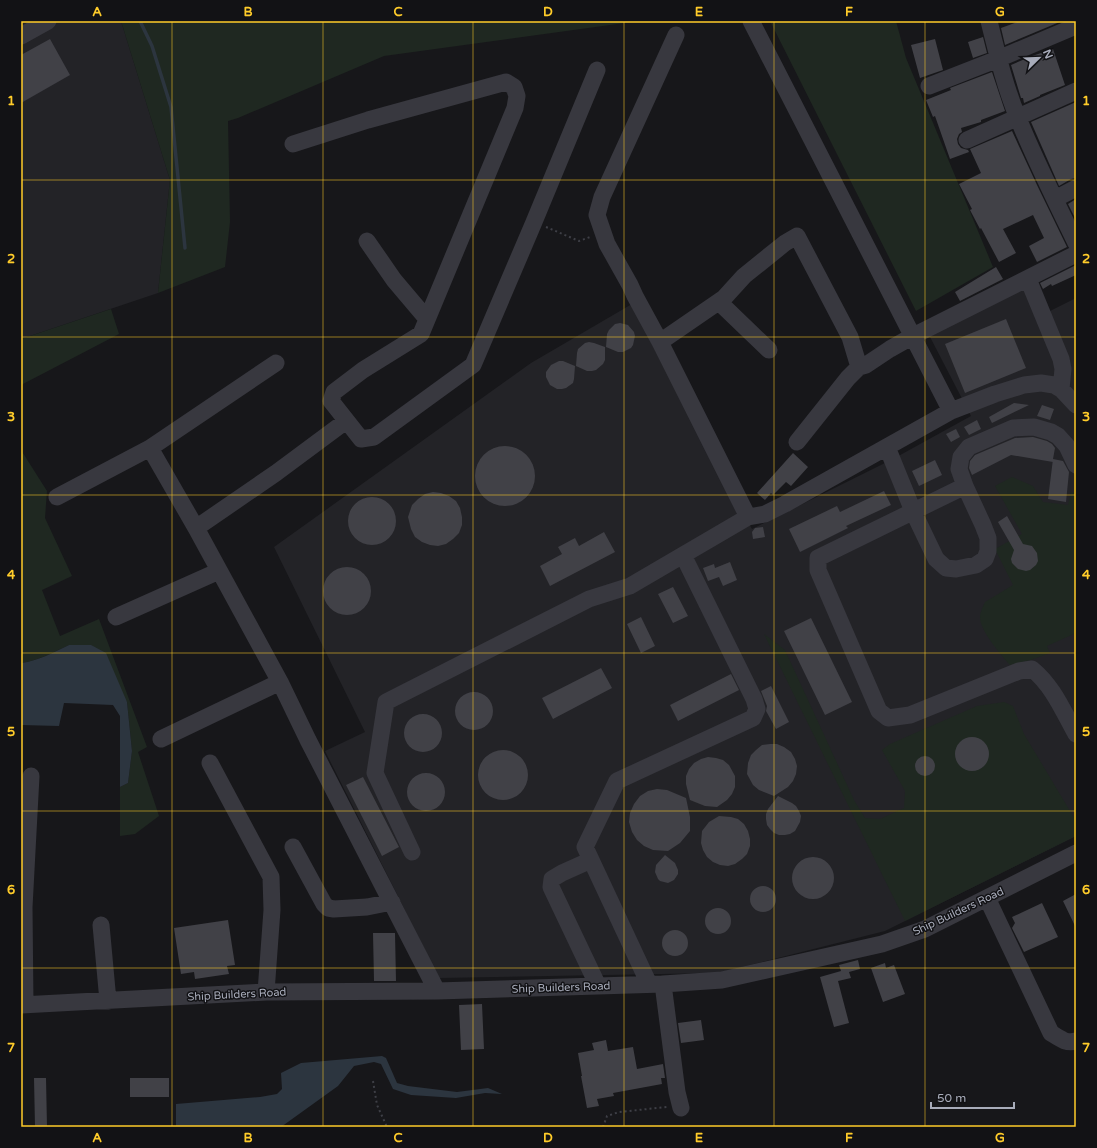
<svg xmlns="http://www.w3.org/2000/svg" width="1097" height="1148" font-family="'Varela Round',sans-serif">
  <rect width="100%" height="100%" fill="#17171a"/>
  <!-- built -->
  <path fill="#232327" d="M 21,21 L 121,21 L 170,180 L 158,293 L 21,339 Z
    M 1033,282 L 1048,312 L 1076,298 L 1076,836 L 885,931 L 718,973 L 439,978 L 325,751 L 365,732 L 274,547 L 531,363 L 632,304 L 710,458 L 752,529 L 893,459 L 971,416 L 929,335 Z"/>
  <!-- green -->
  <path fill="#1f2821" d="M 121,21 L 639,21 L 384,56 L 238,118 L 228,121 L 230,222 L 225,267 L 158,293 L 170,180 Z
    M 770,21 L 896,21 L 906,58 L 993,267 L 916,311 Z
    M 111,309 L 119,334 L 21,385 L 21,339 Z
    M 21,450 L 47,491 L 45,518 L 72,576 L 42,590 L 60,636 L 99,619 L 147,747 L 138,752 L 159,816 L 135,834 L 120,836 L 120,787 L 128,783 L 132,751 L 127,702 L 69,645 C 54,652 38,661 21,663 Z
    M 1012,477 L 1033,486 L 1043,502 L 1068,505 L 1071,492 L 1076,492 L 1076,633 L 1047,646 L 1050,653 L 1031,660 L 1010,665 C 1001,655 980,631 980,617 C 980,613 983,606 985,602 L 1013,585 L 995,549 L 1022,534 L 995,486 Z
    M 764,634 L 785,650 L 854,800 L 865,818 L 880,819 L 904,808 L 905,791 L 882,750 L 890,744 L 977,706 L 1004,702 L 1013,706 L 1024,734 L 1076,821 L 1076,836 L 905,921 Z"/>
  <!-- water -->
  <path fill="#2c353f" d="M 69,645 L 91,645 L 106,653 L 127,702 L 132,751 L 128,783 L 120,787 L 120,716 L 113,705 L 64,703 L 59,726 L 21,725 L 21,663 C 38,661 54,652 69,645 Z
    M 382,1056 L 386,1058 L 397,1083 L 408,1086 L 457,1092 L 488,1088 L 502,1094 L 485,1093 L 456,1098 L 411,1095 L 393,1089 L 381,1064 L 374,1062 L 354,1066 L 338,1086 L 281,1127 L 176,1127 L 176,1104 L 260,1097 L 277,1094 L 282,1089 L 281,1073 L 301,1063 Z"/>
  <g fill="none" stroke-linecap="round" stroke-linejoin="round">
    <!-- stream -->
    <path stroke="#2c353f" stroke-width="3.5" d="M 140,21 L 152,46 L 171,107 L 185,248"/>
  </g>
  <!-- building -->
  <path fill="#414147" d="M 1020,21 L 1062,21 L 1005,45 L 1001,28 Z
    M 983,37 L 987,53 L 973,58 L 968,42 Z
    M 50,39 L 70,75 L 21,103 L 21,55 Z
    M 935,39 L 943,70 L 920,78 L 911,45 Z
    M 1053,49 L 1065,85 L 1040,95 L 1040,96 L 1024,103 L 1023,98 L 1021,98 L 1011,65 L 1032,56 Z
    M 992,72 L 1005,111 L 981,120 L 981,122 L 961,128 L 962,132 L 959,134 L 957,139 L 958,144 L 961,148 L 968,150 L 969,152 L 950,159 L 935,116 L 933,117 L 926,100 L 951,90 L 950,88 Z
    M 1076,102 L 1076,178 L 1071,179 L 1059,186 L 1031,122 Z
    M 1012,131 L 1037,185 L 1067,247 L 1037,262 L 1029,246 L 1044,238 L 1033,215 L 1003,229 L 1016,253 L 999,262 L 981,228 L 980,229 L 970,210 L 972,209 L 959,184 L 981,173 L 970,149 Z
    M 1076,199 L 1076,220 L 1068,204 Z
    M 1076,265 L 1076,275 L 1052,286 L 1051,284 L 1043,289 L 1040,283 Z
    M 996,267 L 1003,279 L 960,301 L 955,292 Z
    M 1006,319 L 1026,368 L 965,393 L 945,344 Z
    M 620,323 L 628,325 L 634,332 L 635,336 L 633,345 L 631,348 L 623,352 L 618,352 L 606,347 L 607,334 L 609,330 L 615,324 Z
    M 589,342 L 594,343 L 605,347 L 605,360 L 603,364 L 596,370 L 592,371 L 587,371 L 576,366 L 577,353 L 578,349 L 585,343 Z
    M 559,361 L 563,361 L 575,366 L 574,379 L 573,383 L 566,388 L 562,389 L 557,389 L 550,385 L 546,377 L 546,372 L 551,365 Z
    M 1014,403 L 1029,405 L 992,423 L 989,417 Z
    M 1042,405 L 1054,409 L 1050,420 L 1037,416 Z
    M 977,420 L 981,429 L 969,435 L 964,427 Z
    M 956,429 L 960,437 L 951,442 L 946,434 Z
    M 1033,437 L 1047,441 L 1052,444 L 1055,448 L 1053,459 L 1063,461 L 1069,472 L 1066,502 L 1048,499 L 1053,459 L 1053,462 L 1011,455 L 972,475 L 969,468 L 970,461 L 975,455 L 1015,438 Z
    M475 476a30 30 0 1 1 60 0a30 30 0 1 1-60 0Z
    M 793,453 L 808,467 L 791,486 L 786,482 L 773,495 L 771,493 L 765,500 L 757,493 Z
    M 935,460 L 942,475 L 919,486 L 912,471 Z
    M 884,491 L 891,505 L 846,526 L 848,528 L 800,552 L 789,529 L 837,506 L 840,512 Z
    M 433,492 L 441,493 L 449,496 L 456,501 L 460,508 L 462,517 L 462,525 L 459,533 L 453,539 L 446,544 L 438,546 L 430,545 L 422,542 L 415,537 L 411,529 L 408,517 L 412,505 L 418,499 L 425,494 Z
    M348 521a24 24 0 1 1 48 0a24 24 0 1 1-48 0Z
    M 1007,516 L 1023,544 L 1032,546 L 1037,553 L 1038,561 L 1036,565 L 1030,570 L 1026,571 L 1018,569 L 1012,563 L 1011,559 L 1014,550 L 998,522 Z
    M 763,527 L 765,537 L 753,539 L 752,532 L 755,528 Z
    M 604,532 L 615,552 L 550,586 L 540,566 L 562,554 L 558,547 L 575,538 L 579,546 Z
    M 730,562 L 737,580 L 723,586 L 719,577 L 708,581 L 703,568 L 714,564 L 715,568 Z
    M323 591a24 24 0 1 1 48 0a24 24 0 1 1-48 0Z
    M 673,587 L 688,616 L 673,623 L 658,594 Z
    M 641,617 L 655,646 L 641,653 L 627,624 Z
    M 811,618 L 852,702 L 825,715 L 784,631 Z
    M 601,668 L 612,688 L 553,719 L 542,698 Z
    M 731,674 L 739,690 L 678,721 L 670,705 Z
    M 771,686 L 789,722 L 776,729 L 766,711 L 767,706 L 761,691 Z
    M455 711a19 19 0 1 1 38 0a19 19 0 1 1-38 0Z
    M404 733a19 19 0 1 1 38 0a19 19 0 1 1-38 0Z
    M955 754a17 17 0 1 1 34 0a17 17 0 1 1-34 0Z
    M 770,744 L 777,744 L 784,747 L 791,752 L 795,759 L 797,766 L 796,774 L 793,781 L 788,787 L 774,796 L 759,790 L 753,785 L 747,774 L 748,763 L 751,755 L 756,750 L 762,745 Z
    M478 775a25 25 0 1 1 50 0a25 25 0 1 1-50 0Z
    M915 766a10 10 0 1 1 20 0a10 10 0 1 1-20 0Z
    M 708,757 L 716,758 L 723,760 L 729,765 L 735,776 L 735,787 L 732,794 L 727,800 L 717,807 L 705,806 L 690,800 L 686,784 L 686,776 L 689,769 L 694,763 L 701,759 Z
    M407 792a19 19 0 1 1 38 0a19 19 0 1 1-38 0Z
    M 363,777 L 399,847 L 382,856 L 346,785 Z
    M 657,789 L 667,790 L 686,798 L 690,817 L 690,831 L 680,843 L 668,851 L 653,850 L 644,846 L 637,840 L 632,832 L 629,822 L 630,813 L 634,804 L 640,796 L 648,791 Z
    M 778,796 L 792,803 L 796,806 L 799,811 L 801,816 L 800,822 L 795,831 L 790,834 L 785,835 L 779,835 L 774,833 L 770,829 L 767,825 L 766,819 L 766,814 L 768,809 Z
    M 719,816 L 731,817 L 738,819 L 744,824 L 748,831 L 750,839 L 750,846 L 747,854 L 742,859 L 735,864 L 728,866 L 720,865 L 713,862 L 707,857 L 703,850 L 701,843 L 702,831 L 709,822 Z
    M 665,855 L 675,863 L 678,870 L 678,874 L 674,880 L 668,883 L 660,881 L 658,879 L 655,872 L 656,865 Z
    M792 878a21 21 0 1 1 42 0a21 21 0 1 1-42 0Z
    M750 899a13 13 0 1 1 26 0a13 13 0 1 1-26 0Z
    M 1076,894 L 1076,928 L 1063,901 Z
    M 1042,903 L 1058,937 L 1024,952 L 1012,928 L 1015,923 L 1012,917 Z
    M705 921a13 13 0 1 1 26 0a13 13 0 1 1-26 0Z
    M 228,920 L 235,965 L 227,966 L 229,974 L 195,979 L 194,972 L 181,974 L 174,928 Z
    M662 943a13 13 0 1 1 26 0a13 13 0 1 1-26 0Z
    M 373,933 L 395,933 L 396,981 L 374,981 Z
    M 858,960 L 860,969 L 849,972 L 851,978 L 838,981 L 849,1023 L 834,1027 L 820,977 L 841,971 L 839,965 Z
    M 885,963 L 886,968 L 894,965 L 905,994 L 883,1002 L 871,968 Z
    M 482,1004 L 484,1049 L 461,1050 L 459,1005 Z
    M 701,1020 L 704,1040 L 681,1043 L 678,1023 Z
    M 606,1040 L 608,1051 L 633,1047 L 637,1069 L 663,1064 L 665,1078 L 661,1078 L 662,1084 L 613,1093 L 614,1096 L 597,1099 L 599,1106 L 587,1108 L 581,1076 L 582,1076 L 578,1053 L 594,1050 L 592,1043 Z
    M 34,1078 L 46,1078 L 47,1127 L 35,1127 Z
    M 130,1078 L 169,1078 L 169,1097 L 130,1097 Z"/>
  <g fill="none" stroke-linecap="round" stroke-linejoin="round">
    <!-- path -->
    <path stroke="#3e3f46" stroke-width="2" stroke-dasharray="2 3" stroke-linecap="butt" d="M 546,227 L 579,241 L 590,237
      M 373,1081 L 377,1105 L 387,1127
      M 603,1127 L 607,1116 L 619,1112 L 667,1107"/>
    <!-- minor -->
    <path stroke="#38383f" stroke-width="17" d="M 751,21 L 951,411
      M 989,21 C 997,53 1005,87 1018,118 C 1035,160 1056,202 1076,243
      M 676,35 L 602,197 L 597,215 L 607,244 L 630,285 L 635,296 L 660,342 L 748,517
      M 21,36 L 48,21
      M 929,86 L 998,59 L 1076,26
      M 967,140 L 1076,91
      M 293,144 L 368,120 L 506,82 L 514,87 L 517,96 L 515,108 L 421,334 L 363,370 L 334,392 L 331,401 L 361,439 L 374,437 L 473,365 L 534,222 L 597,70
      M 1055,199 L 1076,188
      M 367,241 L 394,280 L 427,319
      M 1028,279 L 1061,359 L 1063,369 L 1061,389
      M 719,302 L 769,350
      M 660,342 L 724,298 L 744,276 L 785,243 L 797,236 L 850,337 L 859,367
      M 797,442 L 848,378 L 859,367 L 866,365 L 890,349 L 913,336 L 1076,254
      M 887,447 L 913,511 L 936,559 L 946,568 L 956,569 L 976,565 L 985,559 L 988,551 L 988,538 L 983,525 L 965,486 L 959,469 L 961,457 L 969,447 L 1013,428 L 1034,427 L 1051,432 L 1058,436 L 1067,446 L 1076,465
      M 150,448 L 196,528 L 280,682 L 308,740 L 437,991
      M 965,486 L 818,558 L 818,570 L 879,711 L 888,718 L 910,715 L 1019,671 L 1032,669 C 1053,686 1063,711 1076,734
      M 57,497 L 150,448 L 276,363
      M 196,528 L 276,473 L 346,421
      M 116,617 L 219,571
      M 161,739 L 280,682
      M 210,763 L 271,877 L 272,910 L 266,992
      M 293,847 L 324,904 L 328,908 L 334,909 L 367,907 L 392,902
      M 412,852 L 375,773 L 386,702 L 589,599 L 630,586 L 748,517 L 765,514 L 785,504 L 951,411 L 995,394 L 1024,385 L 1041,383 L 1054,385 L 1061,389 L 1076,405
      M 591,860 L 562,873 L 552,879 L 551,887 L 598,986
      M 987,898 L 1051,1033 C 1059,1038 1066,1044 1076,1041
      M 101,925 L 108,1001
      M 649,984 L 585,847 L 617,781 L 753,718 L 757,709 L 754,699 L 683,555
      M 663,984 L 677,1092 L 681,1108
      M 21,1005 L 266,992 L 437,991 L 663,984 L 722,980 L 882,944 L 925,929 L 1076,853
      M 25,1005 L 24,907 L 31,776"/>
  </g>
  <!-- grid -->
  <path fill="none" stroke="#ffcc2a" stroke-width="1" stroke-opacity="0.55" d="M 172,21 L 172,1127M 323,21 L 323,1127M 473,21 L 473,1127M 624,21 L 624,1127M 774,21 L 774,1127M 925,21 L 925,1127M 21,180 L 1076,180M 21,337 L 1076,337M 21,495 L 1076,495M 21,653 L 1076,653M 21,811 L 1076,811M 21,968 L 1076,968"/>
  <g text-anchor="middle" stroke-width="3" stroke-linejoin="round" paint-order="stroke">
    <!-- street labels -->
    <g font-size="11" fill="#a8acba" stroke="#121215">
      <text transform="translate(958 911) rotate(-25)" y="4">Ship Builders Road</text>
      <text transform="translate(561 987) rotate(-2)" y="4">Ship Builders Road</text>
      <text transform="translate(237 994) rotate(-3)" y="4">Ship Builders Road</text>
    </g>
  </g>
  <!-- border -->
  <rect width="1097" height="1148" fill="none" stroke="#121215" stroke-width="44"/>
  <!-- north arrow -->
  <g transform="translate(1039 58) rotate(67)" stroke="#121215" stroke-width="3" paint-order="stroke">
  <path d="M0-3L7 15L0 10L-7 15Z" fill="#a8acba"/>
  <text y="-6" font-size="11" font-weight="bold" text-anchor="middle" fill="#a8acba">N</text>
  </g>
  <!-- scale -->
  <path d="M931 1102v6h83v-6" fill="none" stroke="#a8acba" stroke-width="2"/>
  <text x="937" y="1102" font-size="12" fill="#a8acba" stroke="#121215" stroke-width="3" paint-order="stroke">50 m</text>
  <rect x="22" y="22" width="1053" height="1104" fill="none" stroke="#ffcc2a" stroke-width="1.5"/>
  <g font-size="13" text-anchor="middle" font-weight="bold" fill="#ffcc2a">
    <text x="97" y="16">A</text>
    <text x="248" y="16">B</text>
    <text x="398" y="16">C</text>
    <text x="548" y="16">D</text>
    <text x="699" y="16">E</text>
    <text x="849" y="16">F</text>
    <text x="1000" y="16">G</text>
    <text x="11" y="105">1</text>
    <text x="1086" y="105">1</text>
    <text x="11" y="263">2</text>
    <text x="1086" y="263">2</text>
    <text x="11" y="421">3</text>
    <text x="1086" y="421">3</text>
    <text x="11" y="579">4</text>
    <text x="1086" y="579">4</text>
    <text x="11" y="736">5</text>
    <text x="1086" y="736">5</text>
    <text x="11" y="894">6</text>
    <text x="1086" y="894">6</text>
    <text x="11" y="1052">7</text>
    <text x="1086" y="1052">7</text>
    <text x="97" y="1142">A</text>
    <text x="248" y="1142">B</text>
    <text x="398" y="1142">C</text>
    <text x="548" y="1142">D</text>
    <text x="699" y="1142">E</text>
    <text x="849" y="1142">F</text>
    <text x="1000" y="1142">G</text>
  </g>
</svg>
